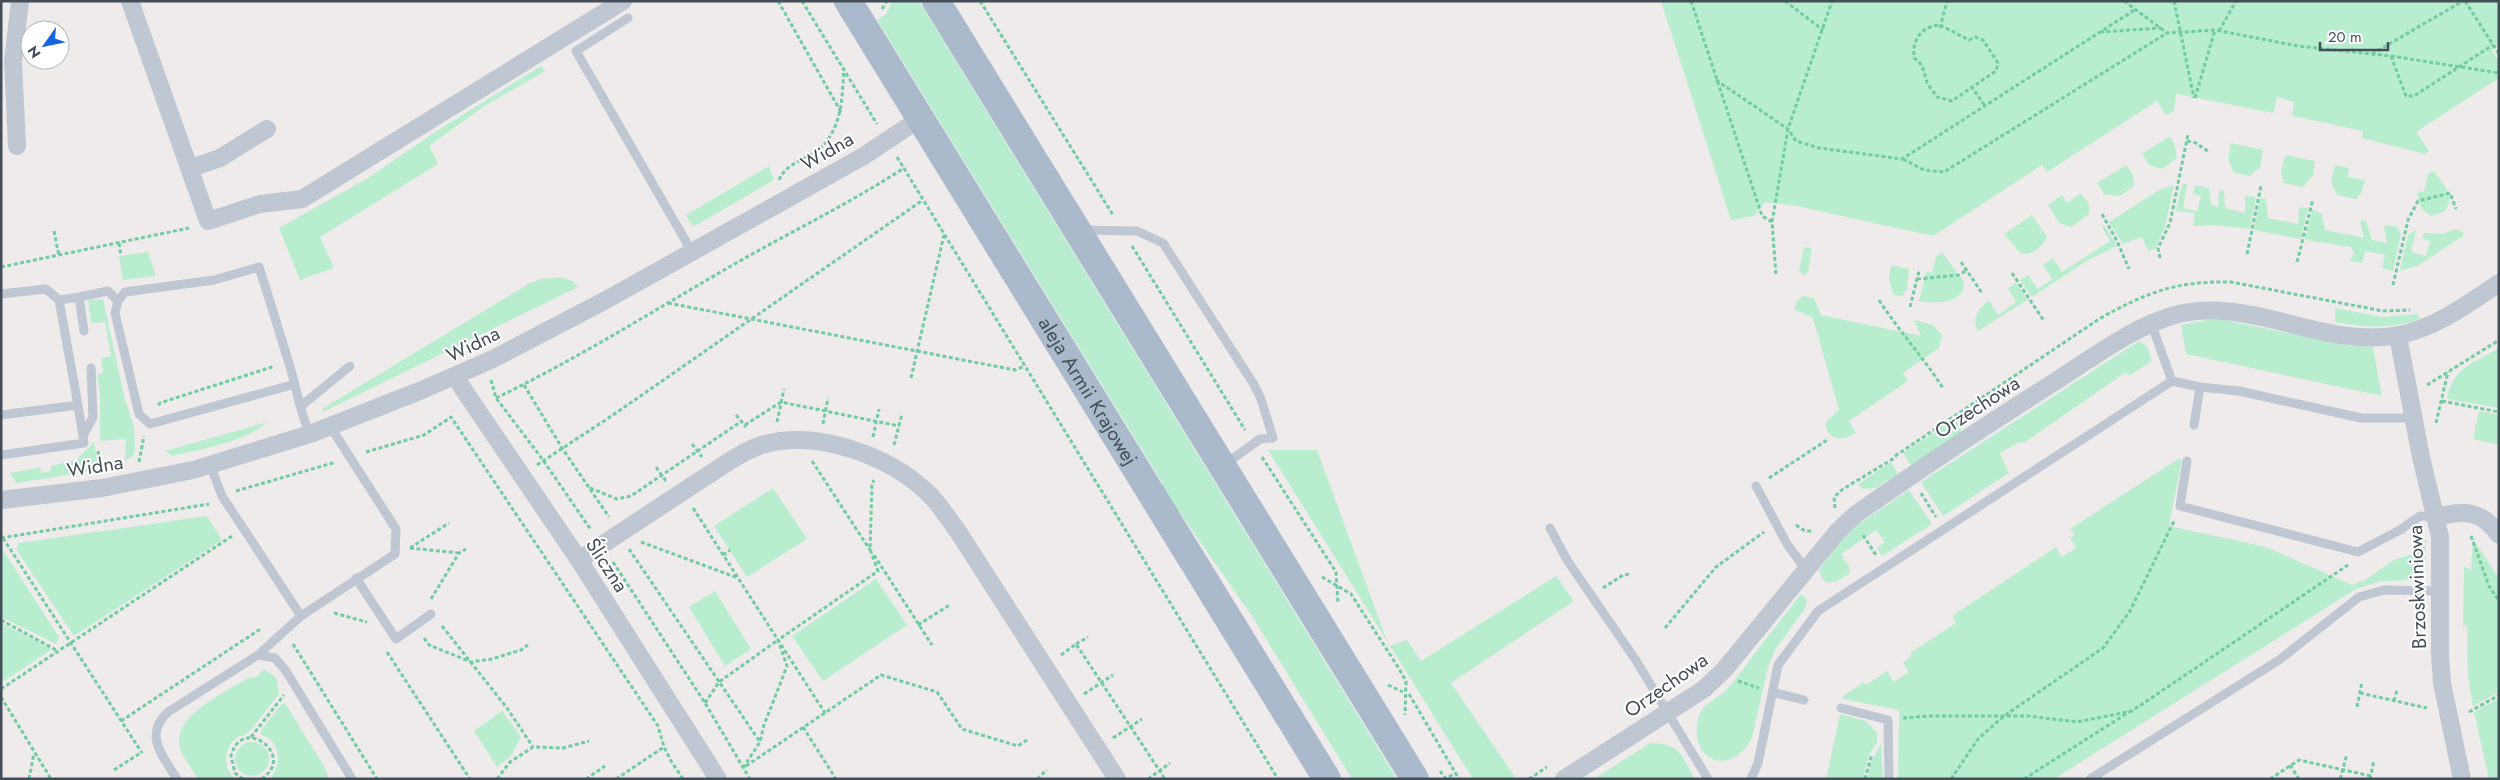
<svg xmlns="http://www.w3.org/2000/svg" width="2500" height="780" font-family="Jost,sans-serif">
  <rect width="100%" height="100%" fill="#efebeb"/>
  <!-- green -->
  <path fill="#b8eecf" d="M 892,1 L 919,1 L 1397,779 L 1352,779 L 1250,613 L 1161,486 L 1163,484 L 877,20 L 886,14 Z
    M 1661,1 L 2499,1 L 2499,43 L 2492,51 L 2499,61 L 2499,78 L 2416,132 L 2429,151 L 2425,154 L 2362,138 L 2363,131 L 2292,116 L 2294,102 L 2277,97 L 2273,113 L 2176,94 L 2174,111 L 2166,115 L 2157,101 L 2047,172 L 2042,165 L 1933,236 L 1796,206 L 1765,202 L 1754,216 L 1731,220 Z
    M 541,66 L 545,71 L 483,107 L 429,146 L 438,164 L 320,237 L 334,268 L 300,280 L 279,228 L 368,178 L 435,132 Z
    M 2170,136 L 2174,143 L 2177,158 L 2162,169 L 2149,165 L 2142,154 Z
    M 2231,143 L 2263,150 L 2260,167 L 2250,176 L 2234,173 L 2228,159 Z
    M 2285,155 L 2315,161 L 2313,175 L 2303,187 L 2284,183 L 2281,172 Z
    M 2126,165 L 2133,175 L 2134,186 L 2120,196 L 2104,194 L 2097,183 Z
    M 2335,165 L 2349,168 L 2348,177 L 2365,180 L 2361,193 L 2356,199 L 2337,195 L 2331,182 Z
    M 769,166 L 774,180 L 693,227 L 686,215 Z
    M 2434,171 C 2443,185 2456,194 2445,211 L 2432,216 C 2421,211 2417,203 2418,191 L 2424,192 L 2428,174 Z
    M 2187,184 L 2183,208 L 2197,211 L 2201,196 L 2193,194 L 2195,185 L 2209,188 L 2211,205 L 2218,207 L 2219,190 L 2224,191 L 2225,208 L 2245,213 L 2245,196 L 2256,197 L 2250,229 L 2213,225 L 2193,226 L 2195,213 L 2176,211 L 2182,185 Z
    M 2174,185 L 2165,227 L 2155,249 L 2148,251 L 2142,237 L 2123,244 L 2109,222 L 2159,190 Z
    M 2081,193 L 2089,204 L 2089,214 L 2071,227 L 2059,223 L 2048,205 L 2062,195 L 2067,203 Z
    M 2260,198 L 2266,199 L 2268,218 L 2298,224 L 2299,207 L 2308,208 L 2301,239 L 2254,230 Z
    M 2312,209 L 2322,214 L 2325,230 L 2364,238 L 2360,220 L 2366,221 L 2372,240 L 2387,243 L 2384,227 L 2388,225 L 2397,227 L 2401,234 L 2393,271 L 2382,268 L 2385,255 L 2365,251 L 2362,263 L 2350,261 L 2354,252 L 2351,247 L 2305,240 Z
    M 2032,215 L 2047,237 C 2043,247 2032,255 2021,254 L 2004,234 Z
    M 2104,225 L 2117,246 L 2088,260 L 2032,297 L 2020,280 L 2028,275 L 2038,289 L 2052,279 L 2043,265 L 2053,258 L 2062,272 L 2110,241 L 2102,227 Z
    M 2456,229 L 2463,232 L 2463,236 L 2419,265 L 2400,271 L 2408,235 L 2416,230 L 2411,252 L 2426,256 L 2430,241 L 2422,238 L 2424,233 L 2442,234 Z
    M 1804,247 L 1812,248 L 1808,272 L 1804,275 L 1799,270 Z
    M 148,252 L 156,276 L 123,280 L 119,256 Z
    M 1942,252 L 1964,282 C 1965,304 1935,304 1919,301 L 1926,272 L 1932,273 L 1936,257 Z
    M 1891,265 L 1909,269 L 1907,289 L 1902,296 L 1893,295 L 1889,279 Z
    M 561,277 L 572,281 L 578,287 L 323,412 L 322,409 L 528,284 L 541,279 Z
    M 2016,282 L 2027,300 L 1978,331 C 1971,319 1979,308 1989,300 L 1998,315 L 2016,302 L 2008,288 Z
    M 1803,296 L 1814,298 L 1821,315 L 1921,336 L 1914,320 L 1933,325 L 1942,335 L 1939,348 L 1903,373 L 1908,381 L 1849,421 L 1856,433 C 1844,440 1834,442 1826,429 L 1826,422 L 1839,410 L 1813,318 L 1794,309 L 1796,303 Z
    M 103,299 L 125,400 L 134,426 L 135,450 L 133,456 L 125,461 L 126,439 L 100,441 L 100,393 L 97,375 L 103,373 L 101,358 L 111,356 L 105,322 L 91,323 L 88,300 Z
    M 2335,308 L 2382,317 L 2417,314 L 2420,319 C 2391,329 2365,328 2335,322 Z
    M 2207,320 L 2224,320 L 2345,345 L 2373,347 L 2382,396 L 2186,354 L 2181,325 Z
    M 2139,341 L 2147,346 L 2152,361 L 2129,376 L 2126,372 L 2025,442 L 2018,443 L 2000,453 L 2009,473 L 1943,516 L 1921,482 Z
    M 2499,348 L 2499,408 L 2447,399 C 2452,368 2474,363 2499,348 Z
    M 2479,411 L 2499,415 L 2499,445 L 2473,439 Z
    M 1961,415 L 1961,432 L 1911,466 L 1903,453 Z
    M 267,422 C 247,442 200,449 173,456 L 165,451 Z
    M 94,442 L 98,465 L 91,467 L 92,471 L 16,483 L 10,473 L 40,467 L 41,473 L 51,471 L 51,466 L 76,460 Z
    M 1268,450 L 1317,450 L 1389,646 L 1407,640 L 1421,661 L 1556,576 L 1574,601 L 1451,683 L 1515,777 L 1512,779 L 1473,779 Z
    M 2178,459 L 2182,460 L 2169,526 L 2266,547 L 2352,585 L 2365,580 L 2394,560 L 2420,551 L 2420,537 L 2426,540 L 2424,578 L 2418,580 L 2381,581 L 2356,589 L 2054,779 L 1898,779 L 1899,710 L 1843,699 L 1843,696 L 1864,682 L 1866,685 L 1887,671 L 1894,682 L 1909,672 L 1903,662 L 1912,656 L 1910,653 L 1956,623 L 1952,616 L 2056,547 L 2062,557 L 2076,548 L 2070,538 L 2075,535 L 2070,529 Z
    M 1891,462 L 1898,474 L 1875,488 L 1863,489 L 1858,484 Z
    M 773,488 L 807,539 L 747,577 L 714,526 Z
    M 1909,490 L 1932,524 L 1882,556 L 1877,548 L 1885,542 L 1876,530 L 1841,554 L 1849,567 L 1850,573 C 1838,581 1824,591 1819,570 L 1844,537 L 1859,524 Z
    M 207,516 L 222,540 L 74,636 L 16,549 L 19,543 Z
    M 2473,539 L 2499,578 L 2499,692 L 2473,706 L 2468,677 L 2467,626 L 2463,626 L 2464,566 L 2471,570 Z
    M 1,547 L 59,637 L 56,644 L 1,617 Z
    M 876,579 L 907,625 L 823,681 L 792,636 Z
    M 715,591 L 751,649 L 725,666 L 689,607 Z
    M 1801,594 L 1807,599 L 1806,607 L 1775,650 L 1768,667 L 1752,738 C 1730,780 1686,759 1699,716 C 1703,704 1714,700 1723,693 C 1734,683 1743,669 1752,657 C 1768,636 1785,615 1801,594 Z
    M 1,623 L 52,649 L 4,681 L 1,678 Z
    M 264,669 L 276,677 L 279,694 C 269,706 260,719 250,731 C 246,735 241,735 237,738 C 223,748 223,768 235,779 L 198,779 C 192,769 184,759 180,749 C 170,716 226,692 248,678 L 258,676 Z
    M 2499,698 L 2499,779 L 2489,779 L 2474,712 Z
    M 285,703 L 325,768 L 329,779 L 270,779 C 282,765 281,740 261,735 L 261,730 L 281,705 Z
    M 502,711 L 521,737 L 511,756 L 497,767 L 474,731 Z
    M 1840,714 L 1866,721 L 1877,733 L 1877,743 L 1869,755 L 1863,779 L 1826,779 Z
    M235 759a17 17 0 1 1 34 0a17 17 0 1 1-34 0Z
    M 1650,743 C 1681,744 1681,754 1695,779 L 1594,779 Z
    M 1881,744 L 1883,779 L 1867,779 L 1872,760 Z"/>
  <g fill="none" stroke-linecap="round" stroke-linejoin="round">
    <!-- path -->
    <path stroke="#70cca3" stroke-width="3" stroke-dasharray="4 2.5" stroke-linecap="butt" d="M 778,1 L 841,112
      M 802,1 L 877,124
      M 980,1 L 1113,215
      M 1691,1 L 1762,216 L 1772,222 L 1776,275
      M 1785,1 L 1823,30
      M 2124,1 L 2167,33 L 2215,30 L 2298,46 L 2391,56 L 2499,73
      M 2174,1 L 2194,98
      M 2465,1 L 2499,54
      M 882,9 L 887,1
      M 1940,25 L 1969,40 L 1975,37 L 1983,40 L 1998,63 L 1996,71 L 1952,101 L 1937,97 C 1934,92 1927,85 1926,79 C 1923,69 1923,64 1914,58 C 1912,40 1921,26 1940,25 Z
      M 1940,28 L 1947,1
      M 2219,31 L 2236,1
      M 2100,32 L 2161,28
      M 2372,54 L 2463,1
      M 2391,56 L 2406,96 L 2414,96 L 2493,45
      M 1716,80 L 1788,129 L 1796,141 L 1819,148 L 1902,159 L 2136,9
      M 1971,86 L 1985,106
      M 2195,98 L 2215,30
      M 2187,141 L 2196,143 L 2209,152
      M 897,157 L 1278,779
      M 1903,159 L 1924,170 L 1944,172 L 2167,33
      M 779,180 C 787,160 814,159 826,142 C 843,120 842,94 844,68
      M 2102,214 L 2117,241 L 2129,269
      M 1772,222 L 1788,129 L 1832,1
      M 54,231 L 59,256
      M 119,243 L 121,255
      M 1132,246 L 1245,430
      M 2247,254 L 2261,186
      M 2160,258 L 2158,248 L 2170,223 L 2188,134
      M 1961,262 L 1982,293
      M 2297,262 L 2313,199
      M 1,267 L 189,228
      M 2012,273 L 2044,321
      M 1917,279 L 1959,275 L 1967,270
      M 2393,285 L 2408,220 L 2418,201 L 2450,193 L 2456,209
      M 1879,300 C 1899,331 1923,357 1943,388
      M 668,303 L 1015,370 L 1025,366
      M 1910,307 L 1919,271
      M 911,378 L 944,235
      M 491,380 L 496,398 L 543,460 L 591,530
      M 524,385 L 562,448 L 609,517
      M 2427,385 L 2499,340
      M 496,398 C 573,361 645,316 719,273 C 780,237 844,207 904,168
      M 2442,401 L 2499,412
      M 158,405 L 160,403 L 275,366
      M 736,415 L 746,427
      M 777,422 L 784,389
      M 2436,423 L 2448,372
      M 823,424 L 828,398
      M 745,425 L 781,402 L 899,426
      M 873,437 L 879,409
      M 692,444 L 702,457
      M 894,445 L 902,414
      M 98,451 L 101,470
      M 366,452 L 424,435 L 451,417 L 658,726 L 664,747
      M 1895,456 L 2099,319 C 2147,292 2176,281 2231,282 L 2383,311 L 2410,310
      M 1262,457 L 1336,572 L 1338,604
      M 812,461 L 870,550
      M 139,462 L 144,436
      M 537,465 L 613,415 L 923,200
      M 656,467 L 666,481
      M 1769,478 L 1827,440
      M 590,488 L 617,499 L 631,496 L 742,421
      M 236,491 L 336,462
      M 1921,493 L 1936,517
      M 693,508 L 825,713
      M 1835,508 L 1834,497 L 1843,489 L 1896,457
      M 1796,525 L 1805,531 L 1813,531
      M 1863,535 L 1876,555
      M 2471,536 L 2489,586 L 2499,601
      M 1,538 L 209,504
      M 3,538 L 142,753
      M 641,542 L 738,578
      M 410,548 L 449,523
      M 410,548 L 459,553
      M 629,549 L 760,742
      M 723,555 L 730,550
      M 874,555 L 932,645
      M 613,562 L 705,703 L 750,779
      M 1322,577 L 1351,594 L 1398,667 L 1406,681 L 1405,715
      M 1603,588 L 1623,575 L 1630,574
      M 431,599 L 459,553 L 466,549
      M 334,613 L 367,622
      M 1,620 L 58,651
      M 918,625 L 951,604
      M 442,626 L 507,708 L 533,747
      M 1665,628 L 1716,567 L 1764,532
      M 424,638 L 429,645 L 471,662 L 492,659 L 521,650 L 528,645
      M 293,644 L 377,779
      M 1076,644 L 1088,637
      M 387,652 L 470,779
      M 1061,655 L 1076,644 L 1165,779
      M 1738,681 L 1759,688
      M 1388,685 L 1403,692
      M 1,689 L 232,536
      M 2360,693 L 2427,708
      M 1084,694 L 1113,675
      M 1409,694 L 1459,779
      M 1,697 L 51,779
      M 2394,701 L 2397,690
      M 705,703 L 719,682 L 778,640
      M 2357,707 L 2362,682
      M 2469,712 L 2499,695
      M 1903,718 L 1930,716 L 2028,716 L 2077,722 L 2132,711 L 2348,565
      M 121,721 L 262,628
      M 803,727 L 836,779
      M 251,737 L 284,695
      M 1113,738 L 1142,719
      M 2290,765 L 2299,779
      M 746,766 L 881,675 L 937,692 L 962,729 L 1018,746 L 1027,740
      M 743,768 L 760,742 L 764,725 L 787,666 L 778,640 L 878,571 L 870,549 L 872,484 L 874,480
      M 114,770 L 142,752
      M 1440,771 L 1446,779
      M 1449,777 L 1455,773
      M 29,779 L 34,753
      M 243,779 L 235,773 L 231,756 C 242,713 298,757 261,779
      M 497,779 L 510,762 L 533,747 L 563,748 L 589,741
      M 586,779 L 605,766
      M 616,779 L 664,747 L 671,761 L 683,779
      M 1037,779 L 1047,770
      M 1148,779 L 1170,763
      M 1529,779 L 1547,767
      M 1865,779 L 1872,754
      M 1951,779 L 1978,739 L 2004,716 L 2103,648 L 2130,611 L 2174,521
      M 2024,779 L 2129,712
      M 2270,779 L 2299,760 L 2371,776
      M 2340,779 L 2347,754
      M 2370,779 L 2374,760"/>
    <!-- service -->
    <path stroke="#bec7d2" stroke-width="9" d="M 628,18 L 576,51 L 692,252
      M 1081,230 L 1137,231 L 1163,243 L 1253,383 L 1261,399 L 1273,438 L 1260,439 L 1224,465
      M 1,294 L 46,289 L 59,300 L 79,297 L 84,331
      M 79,297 L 108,291 L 118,301
      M 59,300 L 78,405
      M 2151,323 L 2172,381 L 2200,387 L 2194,425
      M 295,384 L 150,424 L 139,414 L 115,313 L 118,301 L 125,292 L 214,280 L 259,267 C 270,301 280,334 290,367 C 297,390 300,413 310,434
      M 2200,387 L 2239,391 L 2361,418 L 2413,418
      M 301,406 L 350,366
      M 1,415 L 78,405 L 84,443 L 1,455
      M 83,436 L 93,417 L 91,368
      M 2187,461 L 2180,506 L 2358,552 L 2400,530 L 2420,516 L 2436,517
      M 212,465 L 214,475 L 222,496 L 301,616
      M 1756,486 L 1787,544 L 1806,570
      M 1550,528 L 1567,560 L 1635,659 L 1708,779
      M 356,578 L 396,639 L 431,614
      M 258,655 L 275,658 L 286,671 L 352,779
      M 1775,693 L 1804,700
      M 1841,708 L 1888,720 L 1889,779
      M 177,779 C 163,756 143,735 168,712 L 258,655 L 301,616 L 395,554 L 396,529 L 335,434 L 329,428
      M 1751,779 L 1758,763 L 1778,665 L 1818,611 L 2172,381
      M 2090,779 L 2279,660 L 2359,597 L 2384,590 L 2440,591"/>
    <!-- minor -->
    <path stroke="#bec7d2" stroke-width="18" d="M 130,1 L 208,221 L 260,204 L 302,199 L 623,1
      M 17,146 L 13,61 L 20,1
      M 191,168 L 220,158 L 267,129
      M 2398,336 L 2421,457 L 2440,537 L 2440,654 L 2442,683 L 2462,779
      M 455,377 L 579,560 L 718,779
      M 1,500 L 102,488 L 193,470 L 310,434 L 422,390 L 493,359 L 606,300 L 862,157 L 921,118
      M 2437,517 C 2464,510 2482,510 2499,535
      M 579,560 C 619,534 659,507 699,481 C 720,468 741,451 765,444 C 819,430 890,456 929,494 C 939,504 948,518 957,530 L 1117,779
      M 1564,779 L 1704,689 L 1724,670 L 1838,531 L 1855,515 C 1921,468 1988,424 2056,381 C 2094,357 2132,327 2175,315 C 2250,295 2325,350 2399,335 C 2436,328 2469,303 2499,283"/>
    <!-- primary -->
    <g stroke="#aabacc" stroke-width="28">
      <path id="s1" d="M 848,1 L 1327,779"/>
      <path d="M 936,1 L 1415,779"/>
    </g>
  </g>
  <g text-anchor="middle" stroke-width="4" stroke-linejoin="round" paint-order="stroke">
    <!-- street labels -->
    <g font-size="20" fill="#444e59" stroke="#fff">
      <text transform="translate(827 151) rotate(-30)" y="7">Widna</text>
      <text transform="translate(473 344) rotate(-26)" y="7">Widna</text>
      <text dy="7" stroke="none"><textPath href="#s1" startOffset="458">aleja Armii Krajowej</textPath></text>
      <text transform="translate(1977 407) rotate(-33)" y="7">Orzechowa</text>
      <text transform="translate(95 466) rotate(-9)" y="7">Widna</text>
      <text transform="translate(607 565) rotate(57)" y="7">Śliczna</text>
      <text transform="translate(2417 587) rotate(-92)" y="7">Brzoskwiniowa</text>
      <text transform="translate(1666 685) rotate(-35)" y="7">Orzechowa</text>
    </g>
  </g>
  <!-- border -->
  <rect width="2500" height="780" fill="none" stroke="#444e59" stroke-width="5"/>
  <!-- north arrow -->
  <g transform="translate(45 45) rotate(237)"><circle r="24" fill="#ffffff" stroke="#b4b8bd"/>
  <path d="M0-4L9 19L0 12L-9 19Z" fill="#1664de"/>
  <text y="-8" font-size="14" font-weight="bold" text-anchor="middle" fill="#444e59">N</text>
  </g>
  <!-- scale -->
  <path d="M2320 42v8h68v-8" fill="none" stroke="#444e59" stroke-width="2.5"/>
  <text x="2328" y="42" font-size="15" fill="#444e59" stroke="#ffffff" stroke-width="4" paint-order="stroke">20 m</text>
</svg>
